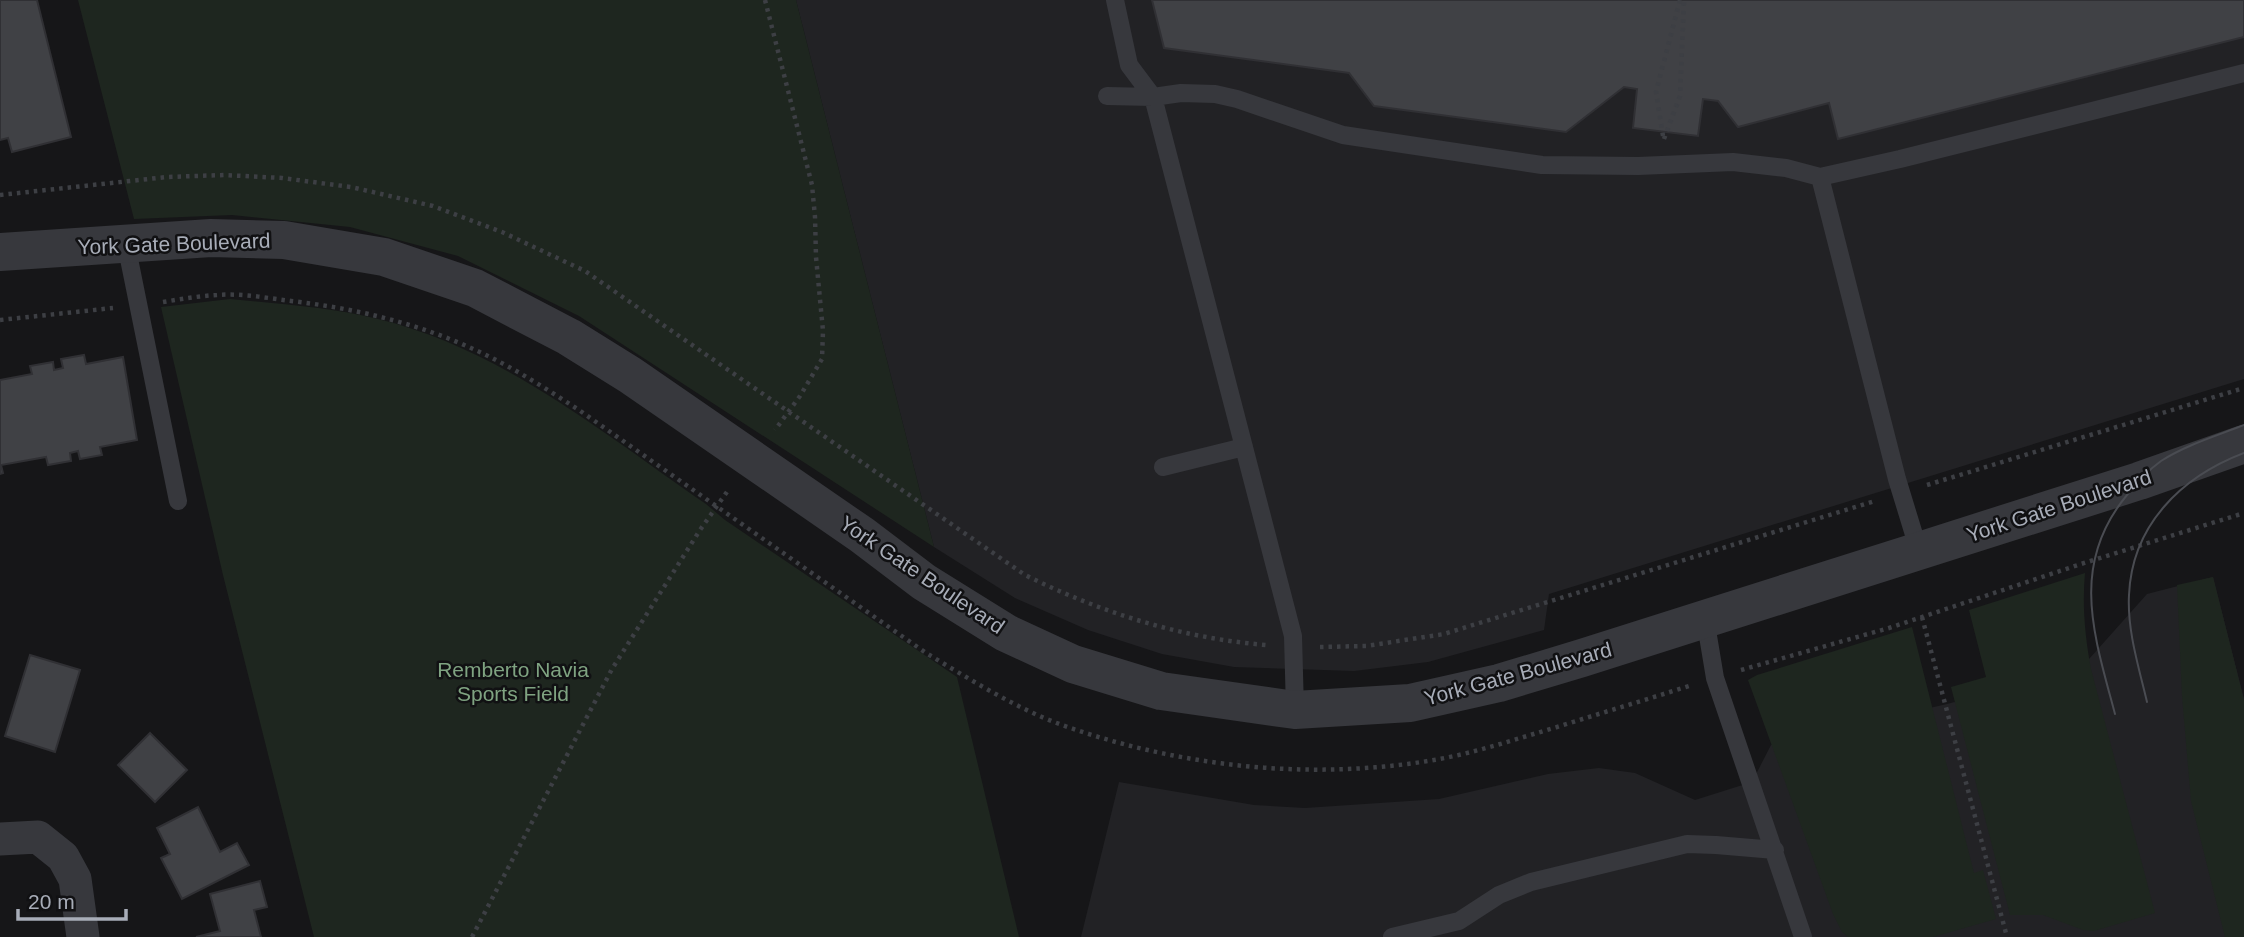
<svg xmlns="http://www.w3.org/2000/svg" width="2244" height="937" font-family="Helvetica,sans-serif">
  <rect width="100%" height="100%" fill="#161618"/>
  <!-- built -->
  <path fill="#222225" d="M 796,0 L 2244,0 L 2244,379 L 1549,594 L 1544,630 L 1428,662 L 1354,671 L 1234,667 L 1162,654 L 1088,630 L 1015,598 L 934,547 Z
    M 2213,577 L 2244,699 L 2244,937 L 1081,937 L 1119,782 L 1254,805 L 1305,808 L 1439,799 L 1548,774 L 1599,768 L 1635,773 L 1695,800 L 1752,782 L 1771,745 L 1947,704 L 2081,668 L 2147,594 Z"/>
  <!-- green -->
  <path fill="#1e261f" d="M 78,0 L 796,0 L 934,547 L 579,316 L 458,256 L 350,227 L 232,215 L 134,219 Z
    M 230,299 C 279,304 330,307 378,319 C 502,349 604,434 706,504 L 725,520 L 957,677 L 1019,937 L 314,937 L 223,575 L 161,307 Z
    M 2085,573 C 2082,606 2085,636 2091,669 L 2155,913 L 2094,931 L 2083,930 L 2043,915 L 2010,915 L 1951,687 L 1986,677 L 1969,610 Z
    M 2213,577 L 2244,700 L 2244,937 L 2225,937 L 2191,801 L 2182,696 L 2177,585 Z
    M 1912,627 L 1974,873 L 1983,870 L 1996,919 L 1933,937 L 1848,937 L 1842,932 L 1833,914 L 1748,680 L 1757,675 Z"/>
  <!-- building -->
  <path fill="#404145" stroke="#303034" stroke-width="2" d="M 0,0 L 37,0 L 71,137 L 12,152 L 8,138 L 0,140 Z
    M 1152,0 L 2244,0 L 2244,37 L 1838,139 L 1829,103 L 1738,127 L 1718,101 L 1703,99 L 1698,136 L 1633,128 L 1637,89 L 1624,87 L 1566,132 L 1374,106 L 1349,73 L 1164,48 Z
    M 84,355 L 86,364 L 123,357 L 137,440 L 100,447 L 102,455 L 80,459 L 78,451 L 70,453 L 71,461 L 48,465 L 46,457 L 1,465 L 3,473 L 0,474 L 0,380 L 32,374 L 30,366 L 53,362 L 54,370 L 63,368 L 61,359 Z
    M 30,655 L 80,670 L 55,752 L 5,736 Z
    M 150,733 L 187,770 L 155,802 L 118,765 Z
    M 198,807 L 220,852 L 237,843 L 249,865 L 182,899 L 161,858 L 170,854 L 157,828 Z
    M 260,881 L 267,907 L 254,910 L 261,937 L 196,937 L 220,931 L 210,894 Z"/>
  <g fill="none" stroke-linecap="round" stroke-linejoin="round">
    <!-- path -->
    <path stroke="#3d3f44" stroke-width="4.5" stroke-dasharray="3.5 5" stroke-linecap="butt" d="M 765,0 L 812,185 L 815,217 L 816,257 L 823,331 L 822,359 L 800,396 L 775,430
      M 1663,136 L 1656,92 L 1680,0
      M 1664,139 L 1680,96 L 1684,0
      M 0,195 L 167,177 L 224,175 L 282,178 L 351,187 L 433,206 L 502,232 L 585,271 L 1025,575 C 1102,613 1181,638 1266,645
      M 163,302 C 181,299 199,296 217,295 C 241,293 267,298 291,301 C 361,309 429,326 492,358 C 522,373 551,392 579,410 L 926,653 C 968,678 1015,708 1062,725 C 1180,767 1310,781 1434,760 C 1475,753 1516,739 1557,727 C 1601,713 1645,700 1689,686
      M 0,320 L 113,308
      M 1927,485 L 2244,388
      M 1922,617 L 2007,937
      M 1320,647 L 1366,646 L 1444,634 L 1875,501
      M 1741,670 L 1889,628 L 2081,564 L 2244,513
      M 472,937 L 612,669 L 700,530 L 729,489"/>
    <!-- service -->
    <path stroke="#37383d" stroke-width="18" d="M 1115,0 L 1129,65 L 1153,97 L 1293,636 L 1295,710
      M 1107,96 L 1153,97 L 1181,93 L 1215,94 L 1237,99 L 1343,135 L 1542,165 L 1638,166 L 1733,162 L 1786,168 L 1820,177 L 1900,159 L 2244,73
      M 1820,177 L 1897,479 L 1919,551
      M 126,244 L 178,501
      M 1163,467 L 1244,447
      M 1705,618 L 1715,678 L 1803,937
      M 1392,937 L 1459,921 L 1499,895 L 1531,882 L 1687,844 L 1716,845 L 1775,850"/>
    <!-- minor -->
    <path stroke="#37383d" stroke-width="33" d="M 0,839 L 38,837 L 63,857 L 75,879 L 83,937"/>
    <!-- tertiary -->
    <path stroke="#37383d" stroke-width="38" d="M 0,252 L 211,238 L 284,240 L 384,257 L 475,288 L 569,337 L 630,375 L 862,535 L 924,582 L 1006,633 L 1073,664 L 1161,691 L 1295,710 L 1410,703 L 1499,683 L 1582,658 L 1919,551 L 2139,481 L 2244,444"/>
    <!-- tram -->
    <path stroke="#4a4c52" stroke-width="2" d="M 2147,702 C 2139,668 2127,630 2129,595 C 2132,525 2181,477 2244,453
      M 2115,714 C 2094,635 2069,565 2127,495 C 2137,483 2147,471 2161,461 C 2186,445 2216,436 2244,425"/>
  </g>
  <g text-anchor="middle" stroke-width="5" stroke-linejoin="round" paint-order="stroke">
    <!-- street labels -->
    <g font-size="21" fill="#a8adb8" stroke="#111113">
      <text transform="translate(174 244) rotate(-2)" y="7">York Gate Boulevard</text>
      <text transform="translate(2059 506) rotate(-18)" y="7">York Gate Boulevard</text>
      <text transform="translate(922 575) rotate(34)" y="7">York Gate Boulevard</text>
      <text transform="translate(1518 674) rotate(-15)" y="7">York Gate Boulevard</text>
    </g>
    <!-- park labels -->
    <g font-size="21" fill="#7fa381" stroke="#111113">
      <text x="513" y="677">Remberto Navia<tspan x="513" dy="24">Sports Field</tspan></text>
    </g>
  </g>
  <!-- scale -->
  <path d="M18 909v10h108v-10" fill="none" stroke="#a8adb8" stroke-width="3.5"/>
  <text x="28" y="909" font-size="21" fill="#a8adb8" stroke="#111113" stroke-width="5" paint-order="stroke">20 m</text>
</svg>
